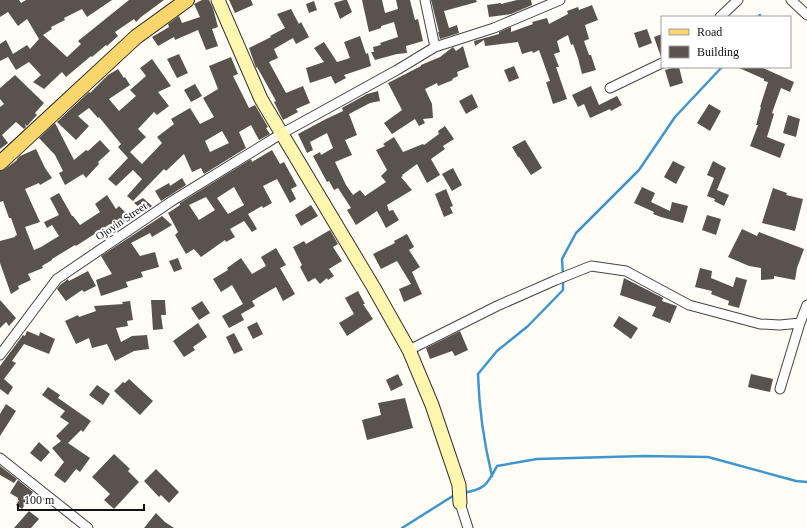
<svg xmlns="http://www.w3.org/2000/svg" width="807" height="528" font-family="'Times New Roman',serif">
  <rect width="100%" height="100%" fill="#fffdf5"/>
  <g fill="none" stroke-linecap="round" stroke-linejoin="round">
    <!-- stream -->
    <path stroke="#3f96cf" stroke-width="2.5" d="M 758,17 L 760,15
      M 563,276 L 562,259 L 576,233 L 639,170 L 675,117 L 722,67
      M 492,476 C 484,443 479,408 478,374 L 497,351 L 528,326 L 563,290 L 563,281
      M 463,493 C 485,489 487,485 497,466 L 537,459 L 645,456 L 708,457 L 796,481 L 807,482
      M 402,528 L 456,494"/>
  </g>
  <!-- building -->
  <path fill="#5a524d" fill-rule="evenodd" d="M 0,0 L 19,0 L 21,3 L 26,0 L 112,0 L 87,17 L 82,9 L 64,18 L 65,20 L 51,27 L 52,29 L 43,35 L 67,57 L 81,44 L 78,41 L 129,0 L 164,0 L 141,17 L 136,22 L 134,19 L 115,32 L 118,36 L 107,46 L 106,45 L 92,57 L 91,56 L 66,77 L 62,72 L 44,89 L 33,82 L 41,75 L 29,62 L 16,70 L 8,57 L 0,61 L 0,44 L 6,40 L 13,54 L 27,45 L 30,49 L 39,39 L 27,19 L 18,26 L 8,12 L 0,17 Z
    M 202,0 L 209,0 L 213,8 L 218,27 L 212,29 L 218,46 L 206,50 L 198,30 L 175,40 L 174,37 L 158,46 L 152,37 L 169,27 L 168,24 L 179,16 L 182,23 L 200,17 L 194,4 Z
    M 229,0 L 251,0 L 253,5 L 235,13 Z
    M 344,0 L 347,0 L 352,12 L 340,19 L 334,3 Z
    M 362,0 L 382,0 L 385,13 L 398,9 L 396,0 L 410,0 L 415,20 L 418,19 L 423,41 L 406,46 L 407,53 L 397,54 L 375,60 L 371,52 L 374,52 L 373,47 L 381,45 L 380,43 L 398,37 L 394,22 L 381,26 L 381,28 L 369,32 Z
    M 431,0 L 476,0 L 477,2 L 444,11 L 449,28 L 457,25 L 459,33 L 440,39 L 438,32 L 439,32 Z
    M 517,0 L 531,0 L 532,5 L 511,14 L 489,17 L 487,5 L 501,3 L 501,4 Z
    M 314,1 L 317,10 L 309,13 L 306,4 Z
    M 592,5 L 598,20 L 585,25 L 589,39 L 584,41 L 589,55 L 591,55 L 596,70 L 582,74 L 578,58 L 573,44 L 571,45 L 568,35 L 557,41 L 560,52 L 554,54 L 559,67 L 556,67 L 567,99 L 553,104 L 546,82 L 550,81 L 539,50 L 533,53 L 532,51 L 522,54 L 518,42 L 485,46 L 484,40 L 475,46 L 474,41 L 499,34 L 499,32 L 511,27 L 511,32 L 533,24 L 532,22 L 547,18 L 549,24 L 568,14 L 567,11 L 578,7 L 579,10 Z
    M 291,9 L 299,24 L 301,22 L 309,37 L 296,44 L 293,38 L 274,49 L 278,58 L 269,62 L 286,93 L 303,86 L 310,103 L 296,109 L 298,112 L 283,120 L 274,102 L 276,101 L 257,67 L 256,68 L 249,48 L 271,37 L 270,36 L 285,28 L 277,14 Z
    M 647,29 L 652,43 L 639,48 L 634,33 Z
    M 662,34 L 662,57 L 661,57 L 654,37 Z
    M 360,36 L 366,54 L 368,53 L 371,66 L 344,75 L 346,78 L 335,84 L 331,76 L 310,83 L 306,68 L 324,62 L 314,48 L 324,42 L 337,62 L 350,58 L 344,42 Z
    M 463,46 L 469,67 L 457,72 L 458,76 L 452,79 L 453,80 L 438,86 L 437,83 L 425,89 L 432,104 L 433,118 L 423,119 L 425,123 L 419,126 L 415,119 L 392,134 L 384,123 L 402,110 L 388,83 L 421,66 L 421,65 L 440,57 L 453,47 L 456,51 Z
    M 179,54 L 188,73 L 177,78 L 167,59 Z
    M 231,57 L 238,74 L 233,76 L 249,108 L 255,105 L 268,127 L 266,128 L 270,134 L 259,140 L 251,125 L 239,132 L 246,148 L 204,174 L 201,168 L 192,172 L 184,154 L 166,171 L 164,169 L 133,201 L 127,196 L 142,179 L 133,170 L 116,186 L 108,179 L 128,158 L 118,147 L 121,144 L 99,117 L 98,118 L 89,108 L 78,116 L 89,126 L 76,140 L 57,122 L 89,92 L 90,93 L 108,75 L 118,69 L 124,78 L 125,77 L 130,85 L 109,99 L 119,111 L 136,96 L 130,90 L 146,76 L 140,68 L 152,59 L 171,86 L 158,92 L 169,106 L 157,115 L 154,112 L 138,129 L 146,137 L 130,152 L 142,164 L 162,143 L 157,137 L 174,124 L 171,119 L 190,108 L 200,124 L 214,117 L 203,98 L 218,89 L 209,66 ZM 222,131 L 229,143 L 210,152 L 205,141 Z
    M 514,66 L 519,78 L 509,82 L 504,70 Z
    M 675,67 L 679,67 L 683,83 L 670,87 L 665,70 Z
    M 737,67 L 761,67 L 794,82 L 790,92 L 781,88 L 772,113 L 774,114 L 767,137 L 785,144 L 780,158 L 750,146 L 758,125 L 756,125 L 761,107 L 760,107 L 768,82 L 764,81 L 764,79 Z
    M 15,75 L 44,103 L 35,113 L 37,115 L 27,126 L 25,124 L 26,127 L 24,129 L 16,122 L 2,135 L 8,143 L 0,149 L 0,107 L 4,104 L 0,99 L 0,88 Z
    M 195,84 L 202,96 L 191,102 L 184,90 Z
    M 591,86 L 599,105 L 617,96 L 622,105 L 611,111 L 610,109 L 590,118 L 584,104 L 578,107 L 572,95 Z
    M 378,91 L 380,101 L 370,103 L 349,114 L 357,135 L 345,140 L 352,155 L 335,162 L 346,185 L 353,195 L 360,190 L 365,196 L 386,182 L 381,176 L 387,170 L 376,150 L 385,146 L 383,144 L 394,137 L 403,152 L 423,144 L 424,145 L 439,134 L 438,131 L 445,126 L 454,139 L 443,146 L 445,149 L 431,159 L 440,175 L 427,183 L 417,164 L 402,175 L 403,176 L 401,177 L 412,190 L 387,205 L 389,211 L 393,210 L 399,220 L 386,228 L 377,211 L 356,225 L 347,210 L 351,208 L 338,188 L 334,190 L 329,181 L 327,182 L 313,156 L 320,152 L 321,155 L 333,148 L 327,133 L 310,142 L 313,150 L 307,153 L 298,134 L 326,119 L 343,111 L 342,108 L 367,94 Z
    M 472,94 L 478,107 L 466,114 L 459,101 Z
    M 709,104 L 721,111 L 710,131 L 697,123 Z
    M 788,115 L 800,119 L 796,137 L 783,133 Z
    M 55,123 L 74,160 L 86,150 L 88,151 L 100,140 L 110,151 L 98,162 L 99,164 L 86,178 L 83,174 L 65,185 L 59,173 L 63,171 L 55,155 L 39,138 Z
    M 525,140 L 542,168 L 531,175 L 519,157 L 518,157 L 512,147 Z
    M 36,149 L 45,168 L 52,178 L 40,185 L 39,183 L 25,189 L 40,222 L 25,227 L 34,250 L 41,247 L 59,236 L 52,225 L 47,228 L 44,222 L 59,215 L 50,198 L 59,193 L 72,216 L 73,216 L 80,225 L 100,212 L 95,204 L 107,195 L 116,209 L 119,206 L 131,218 L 117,231 L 110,224 L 76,246 L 75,245 L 52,259 L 52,260 L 42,266 L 43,268 L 28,274 L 31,280 L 18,286 L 19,289 L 11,294 L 0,263 L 0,241 L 15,237 L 15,236 L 17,235 L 11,218 L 9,218 L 3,201 L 0,202 L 0,171 L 5,169 L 17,160 L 17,159 L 20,156 Z
    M 272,150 L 280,164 L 284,162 L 297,186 L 291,189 L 296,199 L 290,203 L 277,179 L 263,186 L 272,203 L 263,208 L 262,206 L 248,214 L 257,229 L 252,232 L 244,221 L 230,229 L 235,237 L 226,242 L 225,240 L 201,257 L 194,249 L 186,254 L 175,235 L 178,232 L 168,213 L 180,205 L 180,203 L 251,159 L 252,162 ZM 234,187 L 244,205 L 228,214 L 217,198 ZM 206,197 L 215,210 L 199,220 L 189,205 Z
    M 673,161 L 685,167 L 676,184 L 664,177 Z
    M 713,161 L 726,168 L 717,190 L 729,195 L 724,206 L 714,201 L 715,199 L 707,196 L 714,178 L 707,175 Z
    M 453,168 L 462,185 L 452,191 L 442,174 Z
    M 182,178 L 186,185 L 161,201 L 155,191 L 169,183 L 170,186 Z
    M 642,187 L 655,193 L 651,202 L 670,211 L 672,202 L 688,206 L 683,223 L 661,217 L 653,214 L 654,212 L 634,203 Z
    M 773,188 L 787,193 L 786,195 L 803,199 L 795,231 L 762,223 Z
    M 446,189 L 453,206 L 450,207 L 453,213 L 444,217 L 435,194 Z
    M 143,198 L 152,206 L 145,212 L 134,203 Z
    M 311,205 L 318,216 L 301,226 L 295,215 Z
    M 707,215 L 721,219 L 716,235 L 702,230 Z
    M 162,216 L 172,225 L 152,237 L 150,233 L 131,243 L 140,256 L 155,252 L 159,267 L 141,272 L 143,277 L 126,282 L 128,287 L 101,296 L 96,280 L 112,274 L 101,256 Z
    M 742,229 L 757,236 L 759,232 L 804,249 L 797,268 L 795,280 L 774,276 L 774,279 L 761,280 L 761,268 L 749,266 L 728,257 Z
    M 330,230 L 338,244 L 333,247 L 342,261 L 329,269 L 334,276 L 328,280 L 327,278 L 320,284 L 315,278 L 308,282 L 300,267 L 302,265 L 293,247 L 304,241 L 306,244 Z
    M 407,234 L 414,247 L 409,250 L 420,267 L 412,272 L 422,294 L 404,302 L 399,289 L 411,284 L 397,261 L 381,269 L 373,254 L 395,243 L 394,241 Z
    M 276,248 L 286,265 L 280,268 L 295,294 L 283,301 L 276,287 L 252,301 L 255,306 L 241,314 L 244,320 L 229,328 L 222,316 L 243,304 L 232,285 L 221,292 L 213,279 L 228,270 L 227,268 L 241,258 L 252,274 L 266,266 L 261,257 Z
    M 178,258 L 182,269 L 174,272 L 169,261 Z
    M 700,268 L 712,271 L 711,278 L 733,287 L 736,277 L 747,280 L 739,308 L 728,305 L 729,301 L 711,294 L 712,291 L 695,287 Z
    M 88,271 L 96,286 L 84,292 L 82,290 L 66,301 L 57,289 L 60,285 L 68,279 L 69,281 Z
    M 624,278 L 663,298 L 662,301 L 677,306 L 670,323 L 652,316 L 656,307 L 620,295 Z
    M 358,291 L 365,304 L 363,304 L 373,319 L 347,336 L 339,323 L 354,314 L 345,298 Z
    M 0,300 L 16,318 L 9,326 L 6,322 L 0,328 Z
    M 151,300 L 165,300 L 166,315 L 161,315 L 163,329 L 153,330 Z
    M 130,301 L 133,320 L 127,321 L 128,326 L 116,328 L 121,342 L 132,336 L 147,335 L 149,349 L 134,351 L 115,361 L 107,344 L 92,348 L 89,338 L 76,344 L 65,321 L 78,315 L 79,317 L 96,311 L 94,306 L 123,304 L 122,302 Z
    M 202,301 L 210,313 L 199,320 L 191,308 Z
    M 619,316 L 638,328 L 631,339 L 613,326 Z
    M 257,322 L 263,334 L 253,339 L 247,327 Z
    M 198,323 L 207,337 L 193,347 L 195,350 L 184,357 L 173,341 Z
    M 27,331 L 39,336 L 40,332 L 55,339 L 49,354 L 24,344 L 12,361 L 16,363 L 4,379 L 13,387 L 8,395 L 0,389 L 0,366 L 23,335 L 25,336 Z
    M 460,331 L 468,350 L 455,356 L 452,351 L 430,359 L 426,348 Z
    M 234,333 L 243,350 L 234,354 L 226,337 Z
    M 398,374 L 403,385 L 391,391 L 386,380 Z
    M 751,374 L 773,379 L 770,392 L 748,387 Z
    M 129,379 L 153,401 L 140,415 L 114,391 L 123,382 L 125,383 Z
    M 97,385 L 110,394 L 103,405 L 89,395 Z
    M 48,387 L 60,395 L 58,398 L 91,421 L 83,432 L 81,430 L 68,443 L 90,458 L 80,472 L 76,469 L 65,483 L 54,475 L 64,462 L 52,448 L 61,441 L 56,436 L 69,423 L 60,417 L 65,411 L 42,395 Z
    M 405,398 L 413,428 L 367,440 L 362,420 L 381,415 L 378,403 Z
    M 6,404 L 16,411 L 0,436 L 0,414 Z
    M 39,442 L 50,452 L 41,462 L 30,453 Z
    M 114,454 L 130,469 L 128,471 L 139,482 L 114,509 L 104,500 L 110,494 L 92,477 Z
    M 0,466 L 17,479 L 14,483 L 0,475 Z
    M 156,469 L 179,492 L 169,503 L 161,495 L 159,497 L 144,481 Z
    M 18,480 L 33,492 L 22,509 L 16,505 L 19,500 L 18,500 L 18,498 L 10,493 Z
    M 29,511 L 39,519 L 31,528 L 14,528 Z
    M 156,513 L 165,522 L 174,528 L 144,528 Z"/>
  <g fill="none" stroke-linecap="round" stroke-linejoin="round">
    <!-- street casing -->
    <g stroke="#444" stroke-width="11">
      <path id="street" d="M 425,0 L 435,47
        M 791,0 L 807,15
        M 720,17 L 738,0
        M 610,88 L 662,63
        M 409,350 L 497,306 L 556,280 L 591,266 L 626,271 L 689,305 L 760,324 L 780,325 L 800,323 L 807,305
        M 0,355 L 57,279 L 172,201 L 281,134 L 397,70 L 435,47 L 494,28 L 560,0
        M 780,389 L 800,323
        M 0,458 L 88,528
        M 460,503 L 468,528"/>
    </g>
    <!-- secondary casing -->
    <g stroke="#333" stroke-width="15">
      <path id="secondary" d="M 218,0 L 261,99 L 374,288 L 409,350 L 432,405 L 455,473 L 459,485 L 460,503"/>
    </g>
    <!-- primary casing -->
    <g stroke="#222" stroke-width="16">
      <path id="primary" d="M 0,163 L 136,37 L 187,0"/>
    </g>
    <!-- street -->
    <use href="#street" stroke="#fff" stroke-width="9"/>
    <!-- secondary -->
    <use href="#secondary" stroke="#fff6b0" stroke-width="13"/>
    <!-- primary -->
    <use href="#primary" stroke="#f9d66b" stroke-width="14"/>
  </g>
  <g text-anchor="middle" stroke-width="4" stroke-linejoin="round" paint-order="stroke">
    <!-- street labels -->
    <g font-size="11" fill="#111" stroke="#fff">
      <text transform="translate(121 221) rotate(-34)" y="4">Ojoyin Street</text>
    </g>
  </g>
  <!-- legend -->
  <rect x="661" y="16" width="130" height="52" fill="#ffffff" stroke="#a0a0a0"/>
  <rect x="669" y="29" width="20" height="6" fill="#f9d66b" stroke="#a0a0a0"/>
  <text x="697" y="36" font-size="12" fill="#111111">Road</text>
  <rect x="669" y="46" width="20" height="12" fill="#5a524d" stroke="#a0a0a0"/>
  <text x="697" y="56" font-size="12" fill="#111111">Building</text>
  <!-- scale -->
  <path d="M18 504v6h126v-6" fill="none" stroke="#111111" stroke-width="2"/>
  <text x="24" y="504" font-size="12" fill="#111111" stroke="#ffffff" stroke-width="3" paint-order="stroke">100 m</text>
</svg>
